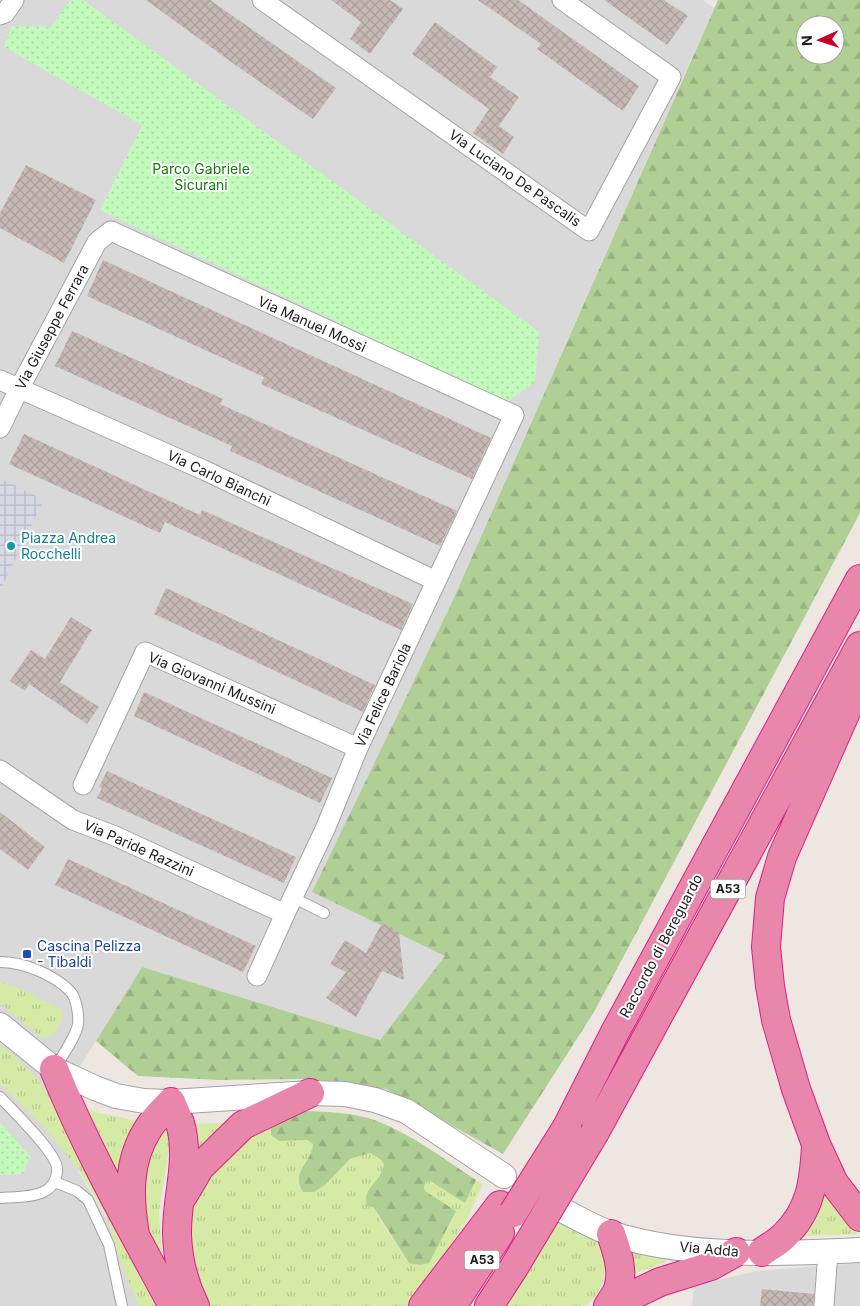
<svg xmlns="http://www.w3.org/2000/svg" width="860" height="1306" font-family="Inter,sans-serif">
  <defs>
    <pattern id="grass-tufts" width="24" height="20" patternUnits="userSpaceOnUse" patternTransform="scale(1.25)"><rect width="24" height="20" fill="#d4eaa5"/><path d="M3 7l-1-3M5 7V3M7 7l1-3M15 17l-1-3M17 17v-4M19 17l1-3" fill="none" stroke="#b5c88d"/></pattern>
    <pattern id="forest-firs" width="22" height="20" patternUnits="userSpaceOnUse" patternTransform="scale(1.25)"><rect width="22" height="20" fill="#b0cf95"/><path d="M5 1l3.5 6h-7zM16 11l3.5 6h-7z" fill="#97b180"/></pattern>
    <pattern id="park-dots" width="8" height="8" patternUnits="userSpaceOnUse" patternTransform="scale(1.25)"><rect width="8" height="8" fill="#c2fabc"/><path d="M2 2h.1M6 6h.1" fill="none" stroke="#a6d6a1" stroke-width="1.8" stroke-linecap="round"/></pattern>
    <pattern id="plaza-grid" width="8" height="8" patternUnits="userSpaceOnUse" patternTransform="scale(1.25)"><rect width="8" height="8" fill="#d6d8e4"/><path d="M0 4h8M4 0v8" fill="none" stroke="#b7b9c3"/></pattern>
    <pattern id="building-cross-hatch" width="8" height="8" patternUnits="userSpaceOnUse" patternTransform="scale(1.25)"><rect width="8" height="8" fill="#c6b9b5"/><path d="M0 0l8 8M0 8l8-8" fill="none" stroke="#aa9e9b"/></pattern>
  </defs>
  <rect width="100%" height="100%" fill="#eee7e1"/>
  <!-- residential -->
  <path fill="#dad9d9" d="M 0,0 L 703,0 L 714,8 L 453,600 L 312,892 L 446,955 L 380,1040 L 142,967 L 47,1119 L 153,1297 L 156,1306 L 0,1306 Z
    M 860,1263 L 860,1306 L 692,1306 L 694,1286 L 756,1271 Z"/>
  <!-- grass -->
  <path fill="url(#grass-tufts)" d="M 0,982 L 20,989 L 62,1010 L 63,1018 C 58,1027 53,1041 41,1037 L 0,1004 Z
    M 0,1045 C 26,1065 39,1080 58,1107 L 157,1306 L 139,1306 L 123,1269 L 106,1215 L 78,1169 L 47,1130 L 0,1084 Z
    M 80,1105 L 96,1112 L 138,1121 C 125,1143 122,1151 117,1176 Z
    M 279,1116 L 279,1141 L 308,1140 L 313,1144 L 312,1151 L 299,1173 L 326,1184 L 350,1159 L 370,1153 L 380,1159 L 384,1164 C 383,1169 383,1173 380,1177 C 373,1188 364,1191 367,1206 L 374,1208 L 380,1220 L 409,1263 L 425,1183 L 430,1181 L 465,1203 L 476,1180 L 483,1184 L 467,1219 L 412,1306 L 206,1306 L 183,1234 L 199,1184 L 212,1162 Z
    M 227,1123 L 198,1155 L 191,1124 Z
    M 165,1126 L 168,1128 L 170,1142 L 159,1211 L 162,1263 L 144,1239 L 142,1162 Z
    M 823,1193 L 843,1216 L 858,1228 L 857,1234 L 804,1236 L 801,1234 Z
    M 553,1220 L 579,1234 L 604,1245 C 607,1268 606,1290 586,1306 L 503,1306 Z
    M 629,1252 L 665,1259 L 666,1262 L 639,1272 L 630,1278 Z"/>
  <!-- forest -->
  <path fill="url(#forest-firs)" fill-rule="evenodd" d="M 718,0 L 860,0 L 860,513 L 594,1012 L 503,1154 L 386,1089 L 312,1079 L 219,1080 L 138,1076 L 96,1041 L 142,967 L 380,1040 L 445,956 L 312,892 L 453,600 ZM 805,25 L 835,25 L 835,55 L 805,55 Z
    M 309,1111 C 332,1112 356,1113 377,1121 C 413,1135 444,1159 476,1180 L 465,1203 L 430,1181 L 425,1183 L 424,1188 L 425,1191 L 456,1211 L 429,1263 L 420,1265 L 409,1263 L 374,1208 L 367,1206 C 362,1186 380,1185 384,1164 L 380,1159 L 370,1153 L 350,1159 L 326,1184 L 314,1192 L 303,1192 C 290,1171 311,1164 313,1144 L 307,1140 L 279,1141 L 271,1135 L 271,1127 L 279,1116 Z"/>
  <!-- park -->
  <path fill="url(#park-dots)" d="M 71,0 L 83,0 L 539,332 L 535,382 L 507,402 L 100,210 L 142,125 L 4,47 L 12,26 L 51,27 Z
    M 0,1123 L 30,1156 L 23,1174 L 0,1175 Z"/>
  <!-- plaza -->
  <path fill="url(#plaza-grid)" d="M 0,478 L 44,500 L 0,591 Z"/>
  <!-- building -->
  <path fill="url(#building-cross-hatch)" d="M 146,0 L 210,0 L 336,88 L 313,119 L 234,64 Z
    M 331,0 L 390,0 L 403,9 L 370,54 L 350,39 L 361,22 Z
    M 478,0 L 518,0 L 639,86 L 623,111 L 537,49 L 541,44 Z
    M 604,0 L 664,0 L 688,16 L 667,45 Z
    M 435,22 L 497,67 L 490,77 L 519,97 L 499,126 L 514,137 L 503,154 L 473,133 L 489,109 L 412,54 Z
    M 26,165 L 96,200 L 64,263 L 0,228 L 0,213 Z
    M 103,260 L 491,438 L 472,479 L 261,384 L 264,377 L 87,296 Z
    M 72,331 L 223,399 L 220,404 L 457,511 L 440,546 L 230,451 L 232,446 L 55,366 Z
    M 24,434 L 200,515 L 202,510 L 413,604 L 401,630 L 165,522 L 160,533 L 9,464 Z
    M 166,588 L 375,685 L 363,712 L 154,614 Z
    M 71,617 L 92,630 L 60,682 L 99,707 L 87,724 L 29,684 L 25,691 L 10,681 L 31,650 L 45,659 Z
    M 144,692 L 332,778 L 320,803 L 134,716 Z
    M 107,771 L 296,857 L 284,883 L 97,798 L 102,788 L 99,787 Z
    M 0,812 L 45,847 L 28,870 L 0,849 Z
    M 68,859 L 256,946 L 243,972 L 55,885 Z
    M 382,923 L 399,933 L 404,980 L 382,971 L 356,1017 L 326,998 L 346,972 L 330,964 L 345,940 L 366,953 Z
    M 762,1289 L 814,1294 L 813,1306 L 760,1306 Z"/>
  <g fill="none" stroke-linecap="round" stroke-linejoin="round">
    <!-- service casing -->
    <g stroke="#a3a3a3" stroke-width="12">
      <path id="service" d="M 292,897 L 324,913
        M 0,962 C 23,962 53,974 70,991 C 76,997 79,1014 78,1024 C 76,1037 62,1056 55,1068
        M 0,1097 C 12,1110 56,1152 57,1168 C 58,1177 53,1187 45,1191 C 33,1198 13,1197 0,1198
        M 55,1182 L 77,1191 L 88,1200 L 109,1245 L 122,1306"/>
    </g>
    <!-- minor casing -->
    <g stroke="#a3a3a3" stroke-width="21">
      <path id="minor" d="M 262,0 L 589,231 L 671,77 L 562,0
        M 0,15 L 5,13 L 14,0
        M 0,380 L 206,471 L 436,581
        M 0,428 L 19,389 L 97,242 L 111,231 L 514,415 L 358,748 L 326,827 L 285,914 L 257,976
        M 0,770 L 73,820 L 115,836 L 285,914
        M 83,785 L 145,652 L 358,748
        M 824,1306 L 828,1251"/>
    </g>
    <!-- tertiary casing -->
    <g stroke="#a3a3a3" stroke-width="26">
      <path id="tertiary" d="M 0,1025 L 54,1069 L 95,1088 L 116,1096 L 144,1101 L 171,1102 L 310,1093 L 345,1094 L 375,1100 L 406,1111 L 504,1176
        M 564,1211 C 580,1219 596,1229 613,1234 C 688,1258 782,1254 860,1250"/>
    </g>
    <!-- motorway casing -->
    <g stroke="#db1f82" stroke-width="30">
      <path id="motorway" d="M 860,680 L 782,857 L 770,898 L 766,947 L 770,986 L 776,1020 L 796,1089 L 816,1144 L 834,1183 L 860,1217
        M 54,1069 C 87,1151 131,1228 173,1306
        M 567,1127 L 614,1034 L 860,579
        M 595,1132 L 860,646
        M 183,1196 L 200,1167 L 243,1125 L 310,1093
        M 135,1235 C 129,1198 127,1162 148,1129 C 154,1119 163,1111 171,1102 C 174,1109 177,1116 180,1123 C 191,1160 176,1198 177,1235 C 178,1260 184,1284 195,1306
        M 762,1252 C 769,1247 778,1242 784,1236 C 811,1210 814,1181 816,1146
        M 423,1306 L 500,1205
        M 452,1306 L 500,1233
        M 489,1306 L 513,1269
        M 608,1306 C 611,1301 616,1295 618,1289 C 624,1271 617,1251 611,1234
        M 610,1306 L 660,1282 L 711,1266 L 736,1252"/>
    </g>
    <!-- service -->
    <use href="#service" stroke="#fff" stroke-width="10"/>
    <!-- minor -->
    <use href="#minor" stroke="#fff" stroke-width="19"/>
    <!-- tertiary -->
    <use href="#tertiary" stroke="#fff" stroke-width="24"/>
    <!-- motorway -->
    <use href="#motorway" stroke="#e886ab" stroke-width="28"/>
    <!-- motorway-bridge casing -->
    <g stroke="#db1f82" stroke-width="30" stroke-linecap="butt">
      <path id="motorway-bridge" d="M 513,1213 L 567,1127
        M 513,1269 L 595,1132"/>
    </g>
    <!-- motorway-bridge -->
    <use href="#motorway-bridge" stroke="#e886ab" stroke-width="28"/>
  </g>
  <!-- markers -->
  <circle fill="#0f9aa8" stroke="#fff" stroke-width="2" cx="11" cy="546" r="5"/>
  <rect fill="#1a4fb4" stroke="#fff" stroke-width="2" x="22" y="949" width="10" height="10" rx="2.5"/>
  <g text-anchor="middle" stroke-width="4" stroke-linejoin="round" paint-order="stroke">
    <!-- shield labels -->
    <g fill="#fff" stroke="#606060" stroke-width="1">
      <rect x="710.5" y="879.5" width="35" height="19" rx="4"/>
      <rect x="464.5" y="1250.5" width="35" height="19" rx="4"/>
    </g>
    <g font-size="12" font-weight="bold" fill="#1c1c1c">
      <text x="728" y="893">A53</text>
      <text x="482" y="1264">A53</text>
    </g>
    <!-- park labels -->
    <g font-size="14" fill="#147c08" stroke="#fff">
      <text x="201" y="174">Parco Gabriele<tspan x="201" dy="16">Sicurani</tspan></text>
    </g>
    <!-- street labels -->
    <g font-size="14" fill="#1c1c1c" stroke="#fff">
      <text transform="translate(515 178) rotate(35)" y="5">Via Luciano De Pascalis</text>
      <text transform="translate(312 324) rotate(24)" y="5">Via Manuel Mossi</text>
      <text transform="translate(52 327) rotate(-62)" y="5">Via Giuseppe Ferrara</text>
      <text transform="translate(219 478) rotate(25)" y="5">Via Carlo Bianchi</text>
      <text transform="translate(212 683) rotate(23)" y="5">Via Giovanni Mussini</text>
      <text transform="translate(383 695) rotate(-65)" y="5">Via Felice Bariola</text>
      <text transform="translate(139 848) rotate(24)" y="5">Via Paride Razzini</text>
      <text transform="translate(661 946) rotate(-62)" y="5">Raccordo di Bereguardo</text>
      <text transform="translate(709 1249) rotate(5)" y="5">Via Adda</text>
    </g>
    <!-- culture labels -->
    <g font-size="14" fill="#0d838f" stroke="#fff" text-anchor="start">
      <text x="21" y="543">Piazza Andrea<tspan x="21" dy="16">Rocchelli</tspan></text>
    </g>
    <!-- transit labels -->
    <g font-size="14" fill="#164399" stroke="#fff" text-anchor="start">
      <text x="37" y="951">Cascina Pelizza<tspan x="37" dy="16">- Tibaldi</tspan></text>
    </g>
  </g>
  <!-- north arrow -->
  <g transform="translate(820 40) rotate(267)"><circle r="24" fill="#ffffff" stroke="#a4a4a4"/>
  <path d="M0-4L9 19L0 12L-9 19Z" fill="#c80025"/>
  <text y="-8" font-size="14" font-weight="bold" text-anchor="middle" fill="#1c1c1c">N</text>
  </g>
</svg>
